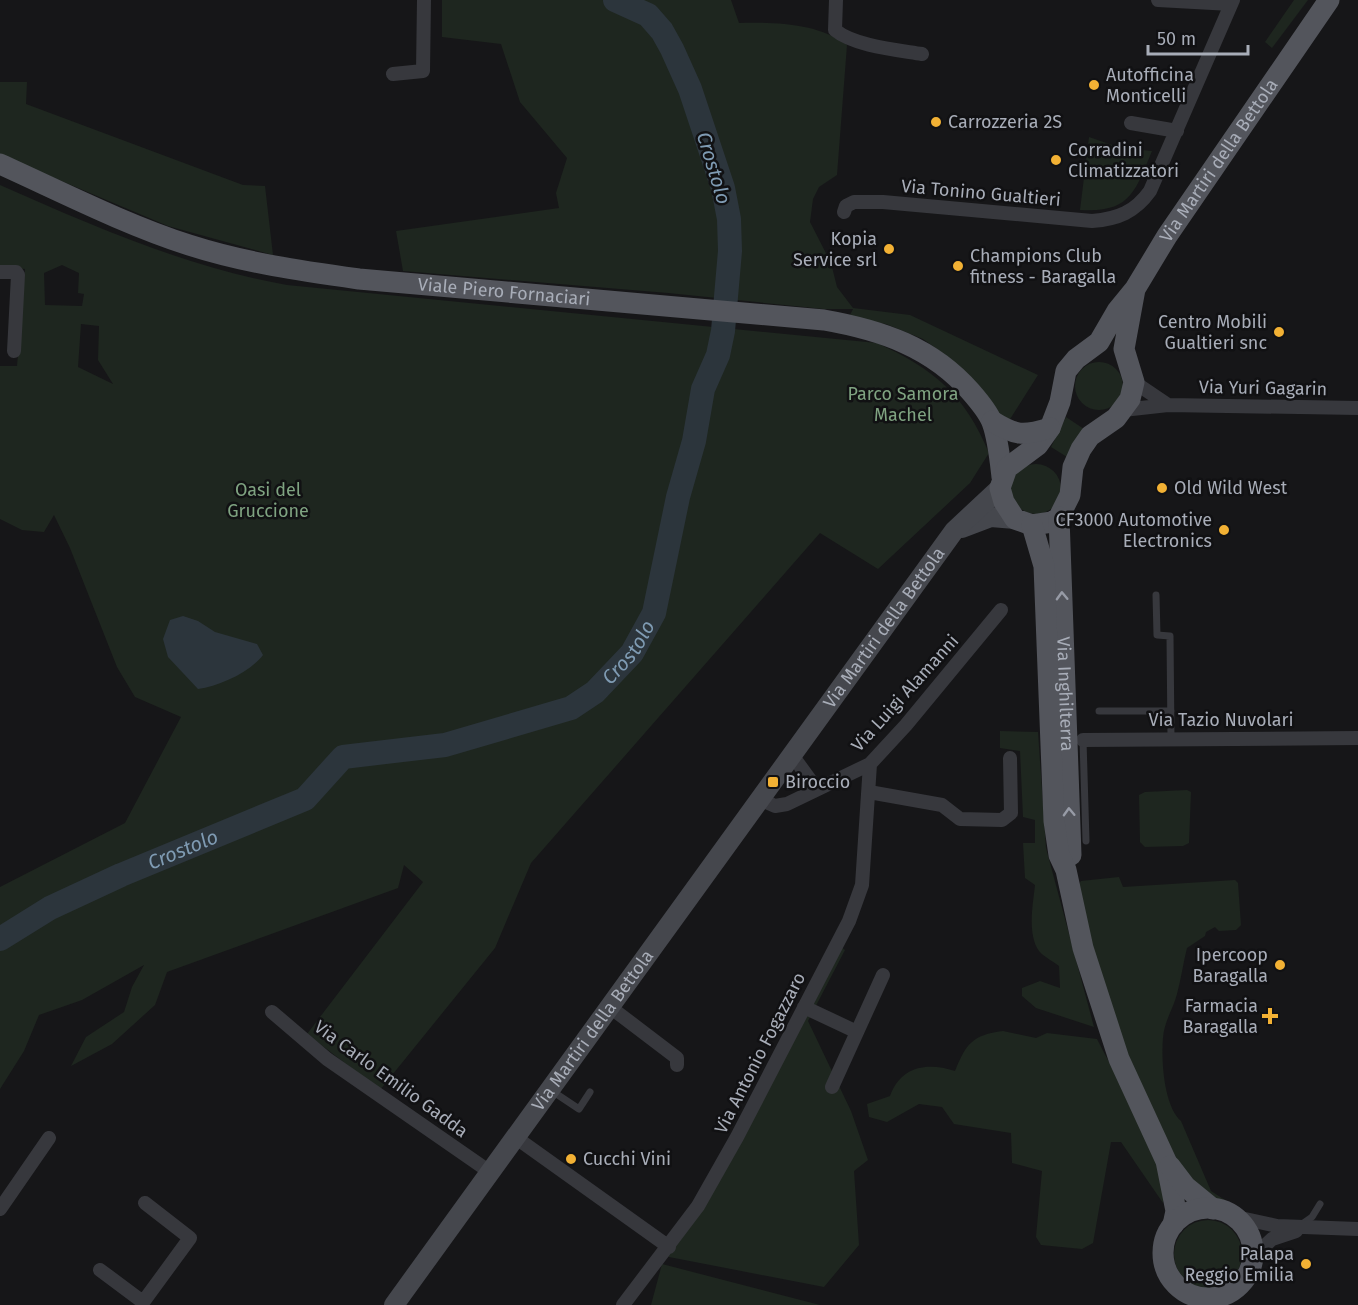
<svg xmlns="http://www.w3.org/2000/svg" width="1358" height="1305" font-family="'Fira Sans',sans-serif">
  <rect width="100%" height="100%" fill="#161618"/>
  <!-- green -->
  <path fill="#1e261f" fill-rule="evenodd" d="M 442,0 L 731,0 L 739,23 C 774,22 818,23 847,45 L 837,175 L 819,187 L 813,199 L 810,222 L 831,263 L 837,287 L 853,308 L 910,315 L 1038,375 L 1007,424 L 937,349 L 923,339 L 886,324 L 849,317 L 853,309 L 824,309 L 668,293 L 403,271 L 396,231 L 559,208 L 556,193 L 567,158 L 520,102 L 501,44 L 442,37 Z
    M 1294,0 L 1308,0 L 1272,48 L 1265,42 Z
    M 0,82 L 27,82 L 26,104 L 243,185 L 265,186 L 273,255 L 168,226 L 0,155 Z
    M 1089,137 L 1121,148 L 1152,151 C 1135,192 1130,213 1080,210 Z
    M 0,185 C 93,226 186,267 287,285 L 877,343 C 934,369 965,395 989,453 L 970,483 L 878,569 L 820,533 L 531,863 L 495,948 L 380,1090 L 307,1034 L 423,882 L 404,865 L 398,888 L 167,972 L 155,1005 L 112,1044 L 71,1066 L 86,1037 L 124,1012 L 132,987 L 144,965 L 82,1000 L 39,1015 L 24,1051 L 0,1089 L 0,887 L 125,823 L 181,717 L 135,697 L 117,667 L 70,548 L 54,515 L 44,532 L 22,530 L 0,519 L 0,366 L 17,366 L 25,269 L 0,267 ZM 62,265 L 79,273 L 78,293 L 84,294 L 82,306 L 45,305 L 44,273 ZM 81,324 L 99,326 L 98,360 L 113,384 L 78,367 Z
    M1075 386a24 24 0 1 1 48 0a24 24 0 1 1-48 0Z
    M 1066,417 L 1084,429 L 1067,457 L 1051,447 Z
    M1011 489a25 25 0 1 1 50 0a25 25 0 1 1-50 0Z
    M 1000,731 L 1038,732 L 1046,848 L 1094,1027 L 1036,1008 L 1022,996 L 1022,988 L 1040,981 L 1060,988 L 1059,966 C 1053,961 1044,957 1039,951 C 1027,934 1033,904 1035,885 L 1025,878 L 1023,843 L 1035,843 L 1035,820 L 1023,817 L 1020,751 L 1000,748 Z
    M 1187,790 L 1191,792 L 1189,843 L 1183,846 L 1145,847 L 1140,842 L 1139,795 L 1145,792 Z
    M 1119,877 L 1123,887 L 1235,880 L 1238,883 L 1241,925 L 1236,930 L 1219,931 L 1215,927 L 1206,932 L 1205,936 L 1187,948 C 1183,964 1181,979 1177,994 C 1173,1009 1164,1022 1163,1038 C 1161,1061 1164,1106 1181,1121 L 1211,1191 L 1239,1209 L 1206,1196 L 1179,1171 L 1129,1062 L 1104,992 L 1078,885 L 1081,881 Z
    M 837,944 L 845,950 L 808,1021 L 851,1111 L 868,1160 L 854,1171 L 859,1245 L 824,1287 L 669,1257 L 664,1253 L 686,1225 Z
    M 1003,1031 L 1036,1038 L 1047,1033 L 1097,1039 C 1115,1075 1171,1166 1163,1203 L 1121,1142 L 1111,1142 L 1093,1243 L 1082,1249 L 1041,1245 L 1036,1237 L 1042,1171 L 1012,1163 L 1011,1133 L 954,1124 L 942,1107 L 919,1104 L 887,1122 L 869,1117 L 867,1104 L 890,1096 C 901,1066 927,1062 955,1071 C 966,1044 972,1035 1003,1031 Z
    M1174 1254a34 34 0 1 1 68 0a34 34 0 1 1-68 0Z
    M 662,1264 L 820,1305 L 651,1305 Z"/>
  <!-- water -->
  <path fill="#2c353c" d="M 183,616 L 198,621 L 215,632 L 257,644 L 263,655 C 250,672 220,686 198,689 L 168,657 L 163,639 L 170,620 Z"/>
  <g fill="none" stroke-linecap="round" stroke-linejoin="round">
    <!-- river -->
    <path stroke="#2c353c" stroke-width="24" id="s1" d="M 0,939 L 50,908 L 121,875 L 305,799 L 343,757 L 445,745 L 571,708 L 595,692 L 632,653 L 654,613 L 678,497 L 694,441 L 703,389 L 718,355 L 723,331 L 730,251 L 729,219 L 723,188 L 690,89 L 672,49 L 662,31 L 648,15 L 615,0"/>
    <!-- service -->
    <path stroke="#37383d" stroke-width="7" d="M 1156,595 L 1157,635 L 1170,636 L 1171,738
      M 1099,711 L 1171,711
      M 1083,740 L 1086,841
      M 552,1091 L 579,1109 L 590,1092
      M 1302,1224 L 1312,1217 L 1320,1204"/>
    <!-- minor -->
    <path stroke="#37383d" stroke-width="14" d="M 836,0 L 835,30 C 854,46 898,50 922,54
      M 1158,0 L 1231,4
      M 393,74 L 423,71 L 424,0
      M 1131,123 L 1177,131
      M 844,212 L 846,206 L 854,202 L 883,202 L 1092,221 C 1118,219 1135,212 1150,191 L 1233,0
      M 0,272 L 16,272 L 18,275 L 14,351
      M 1134,382 L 1168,405
      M 1123,410 L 1168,405 L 1358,408
      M 1083,740 L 1358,738
      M 792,755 L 816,788
      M 869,792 L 942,805 L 960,819 L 1002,820 L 1011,813 L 1010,758
      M 760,799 L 775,806 L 787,804 L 870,764 L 906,725 L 1001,610
      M 610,1007 L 677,1058 L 677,1065
      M 804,1007 L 857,1032
      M 272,1012 L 327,1059 L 490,1172
      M 832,1087 L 883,975
      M 515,1137 L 669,1247
      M 0,1209 L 49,1138
      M 1236,1217 L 1277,1226 L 1358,1229
      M 1254,1256 L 1272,1239 L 1296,1231
      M 100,1270 L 143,1302
      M 141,1305 L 190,1238 L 145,1203
      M 623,1305 L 698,1206 L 737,1137 L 849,921 L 862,885 L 870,764"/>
    <!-- secondary -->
    <g stroke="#45474d" stroke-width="20">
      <path d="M 962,528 L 991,517 L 1015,519"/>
      <path id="s2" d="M 394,1305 L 954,531 L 1000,488"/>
    </g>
    <!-- primary -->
    <g stroke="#53555c" stroke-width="21">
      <path id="s3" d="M 0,164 C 62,192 124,224 189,245 C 245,263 302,271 359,279 L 824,320 C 881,330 932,347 971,392 C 978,400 988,412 992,422 C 998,438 1000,459 1002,477"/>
      <path id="s4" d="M 1135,289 L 1124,349 L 1134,382 L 1130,399 L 1116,418 L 1090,436 L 1081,449 L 1073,467 L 1070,495 L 1059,517 L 1052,522 L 1032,525 L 1015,519 L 1004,502 L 1000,488 L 1007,468 L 1038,445 L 1050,428 L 1060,402 L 1066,371 L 1076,359 L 1099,342 L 1117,311 L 1135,289 L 1167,236 L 1329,0"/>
      <path d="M 992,421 C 1016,436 1023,436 1050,428"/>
      <path id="s5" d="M 1059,517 L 1071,855"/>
      <path d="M 1032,525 L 1044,566 L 1054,821 L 1059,855 L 1066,870 L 1083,948 L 1119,1059 L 1166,1161 L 1176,1211 L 1173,1225"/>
      <path d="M 1170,1166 L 1186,1187 L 1213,1209"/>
      <circle cx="1208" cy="1253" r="45"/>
    </g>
  </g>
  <!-- one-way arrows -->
  <defs><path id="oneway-chevron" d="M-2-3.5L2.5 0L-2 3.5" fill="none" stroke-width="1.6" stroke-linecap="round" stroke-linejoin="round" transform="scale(1.5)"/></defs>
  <g stroke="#979ba6">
    <use href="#oneway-chevron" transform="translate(1062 596) rotate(-92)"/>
    <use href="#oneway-chevron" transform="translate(1069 812) rotate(-92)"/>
  </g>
  <!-- markers -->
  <g fill="#f2b134" stroke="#111113" stroke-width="2">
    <circle cx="1094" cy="85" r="6"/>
    <circle cx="936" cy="122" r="6"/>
    <circle cx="1056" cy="160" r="6"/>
    <circle cx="889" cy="249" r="6"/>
    <circle cx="958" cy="266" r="6"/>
    <circle cx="1279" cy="332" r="6"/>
    <circle cx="1162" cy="488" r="6"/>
    <circle cx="1224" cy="530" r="6"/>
    <rect x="767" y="776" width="12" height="12" rx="3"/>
    <circle cx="1280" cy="965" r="6"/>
    <path d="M1267 1007h6v6h6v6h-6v6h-6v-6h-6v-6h6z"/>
    <circle cx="571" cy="1159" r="6"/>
    <circle cx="1306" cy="1264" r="6"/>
  </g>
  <g text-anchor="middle" stroke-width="5" stroke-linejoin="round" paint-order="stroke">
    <!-- poi labels -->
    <g font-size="18" fill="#a8adb8" stroke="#111113" text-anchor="start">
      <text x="1106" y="81">Autofficina<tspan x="1106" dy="21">Monticelli</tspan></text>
      <text x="948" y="128">Carrozzeria 2S</text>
      <text x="1068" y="156">Corradini<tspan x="1068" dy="21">Climatizzatori</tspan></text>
      <text x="877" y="245" text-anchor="end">Kopia<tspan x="877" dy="21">Service srl</tspan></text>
      <text x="970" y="262">Champions Club<tspan x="970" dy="21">fitness - Baragalla</tspan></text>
      <text x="1267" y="328" text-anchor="end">Centro Mobili<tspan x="1267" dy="21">Gualtieri snc</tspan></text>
      <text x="1174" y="494">Old Wild West</text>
      <text x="1212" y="526" text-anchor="end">CF3000 Automotive<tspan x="1212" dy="21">Electronics</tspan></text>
      <text x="785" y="788">Biroccio</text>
      <text x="1268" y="961" text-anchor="end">Ipercoop<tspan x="1268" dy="21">Baragalla</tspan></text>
      <text x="1258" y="1012" text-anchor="end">Farmacia<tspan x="1258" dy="21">Baragalla</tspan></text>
      <text x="583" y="1165">Cucchi Vini</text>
      <text x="1294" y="1260" text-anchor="end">Palapa<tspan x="1294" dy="21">Reggio Emilia</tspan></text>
    </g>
    <!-- street labels -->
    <g font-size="18" fill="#a8adb8" stroke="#111113">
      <text dy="6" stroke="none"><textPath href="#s4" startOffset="740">Via Martiri della Bettola</textPath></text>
      <text transform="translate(981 193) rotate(5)" y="6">Via Tonino Gualtieri</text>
      <text dy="6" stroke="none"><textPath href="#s3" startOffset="525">Viale Piero Fornaciari</textPath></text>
      <text transform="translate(1263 388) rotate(1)" y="6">Via Yuri Gagarin</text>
      <text dy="6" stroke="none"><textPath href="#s2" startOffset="836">Via Martiri della Bettola</textPath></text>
      <text transform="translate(905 693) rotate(-48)" y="6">Via Luigi Alamanni</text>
      <text dy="6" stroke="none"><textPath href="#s5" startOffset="177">Via Inghilterra</textPath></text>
      <text x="1221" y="726">Via Tazio Nuvolari</text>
      <text dy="6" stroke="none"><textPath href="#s2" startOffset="339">Via Martiri della Bettola</textPath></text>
      <text transform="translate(760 1053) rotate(-63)" y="6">Via Antonio Fogazzaro</text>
      <text transform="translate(391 1079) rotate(36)" y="6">Via Carlo Emilio Gadda</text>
    </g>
    <!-- park labels -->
    <g font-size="18" fill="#7fa381" stroke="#111113">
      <text x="903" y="400">Parco Samora<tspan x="903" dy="21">Machel</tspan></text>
      <text x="268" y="496">Oasi del<tspan x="268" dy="21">Gruccione</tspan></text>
    </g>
    <!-- water labels -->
    <g font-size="20" font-style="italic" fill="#7f9bb3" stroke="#111113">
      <text transform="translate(714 168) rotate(73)" y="7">Crostolo</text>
      <text dy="7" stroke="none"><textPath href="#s1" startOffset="708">Crostolo</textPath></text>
      <text dy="7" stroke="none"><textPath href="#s1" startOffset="204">Crostolo</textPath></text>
    </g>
  </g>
  <!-- scale -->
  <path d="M1148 45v9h100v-9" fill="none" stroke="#a8adb8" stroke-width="3"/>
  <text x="1157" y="45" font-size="18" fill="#a8adb8" stroke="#111113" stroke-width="4.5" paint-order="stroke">50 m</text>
</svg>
